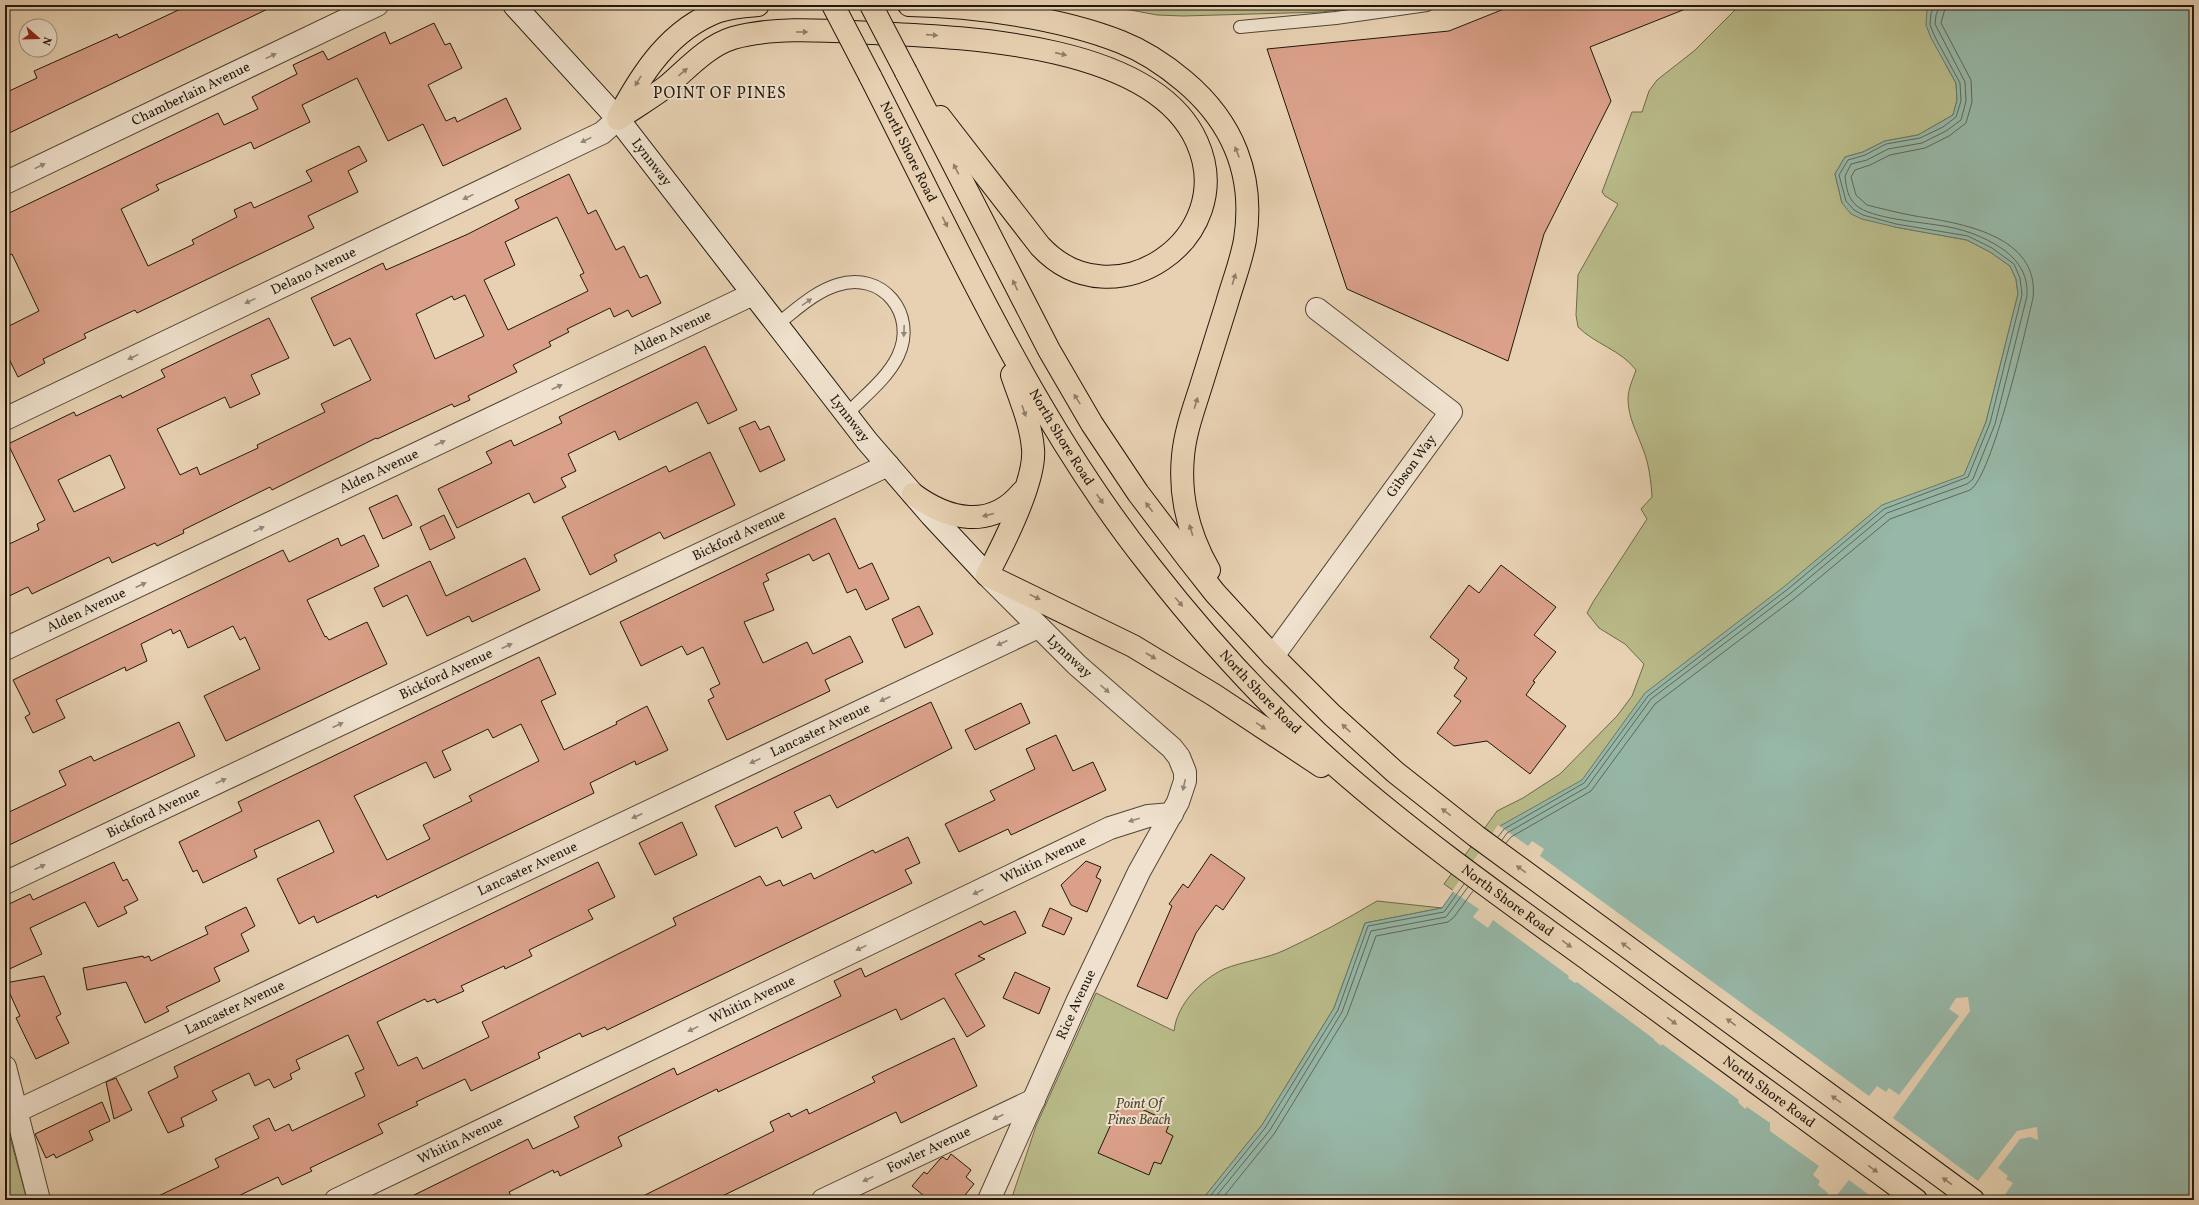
<svg xmlns="http://www.w3.org/2000/svg" width="2199" height="1205" font-family="Vollkorn,serif">
	<style>
		.green { fill: #b9ba89; stroke: #6d694b }
		.water { fill: #97b8a8; stroke: #68786a }
		.pier { fill: #e7d1b2 }
		.lines { fill: none; stroke-linecap: round; stroke-linejoin: round }
		.shore { stroke: #5c685a; stroke-width: 1 }
		.building { fill: #daa089; stroke: #21180d; fill-rule: evenodd }
		.lane-casing { stroke: #524636; stroke-width: 14 }
		.street-casing { stroke: #524636; stroke-width: 24 }
		.secondary-casing { stroke: #21180d; stroke-width: 24 }
		.highway-casing { stroke: #21180d; stroke-width: 24 }
		.lane { stroke: #efe1cd; stroke-width: 12 }
		.street { stroke: #efe1cd; stroke-width: 22 }
		.secondary { stroke: #efe1cd; stroke-width: 22 }
		.highway { stroke: #e7d1b2; stroke-width: 22 }
		.highway-bridge-casing { stroke: #21180d; stroke-width: 24; stroke-linecap: butt }
		.highway-bridge { stroke: #e7d1b2; stroke-width: 22 }
		.oneway { fill: #8e7e68 }
		.oneway2 { fill: #928777 }
		.labels { text-anchor: middle; dominant-baseline: central; stroke-width: 4; stroke-linejoin: round; paint-order: stroke }
		.street-label { font-size: 14px; fill: #21180d; stroke: #efe1cd }
		.park-label { font-size: 14px; font-style: italic; fill: #4f4932; stroke: #efe1cd }
		.quarter-label { font-size: 16px; letter-spacing: 1px; fill: #21180d; stroke: #efe1cd }
	</style>
	<rect width="100%" height="100%" fill="#e7d1b2"/>
	<filter id="stains"><feTurbulence type="fractalNoise" baseFrequency=".005" numOctaves="4"/><feColorMatrix values="0 0 0 0 .2 0 0 0 0 .09 0 0 0 0 .02 0 0 0 .5 -.17"/></filter>
	<radialGradient id="worn" r=".72"><stop offset=".6" stop-color="#630" stop-opacity="0"/><stop offset="1" stop-color="#630" stop-opacity=".3"/></radialGradient>
	<g class="green">
		<path d="M1104,5H1378L1322,12L1183,16L1157,15Z"/>
		<path d="M1740,5H1933L1927,11L1946,65L1956,83L1957,100L1953,115L1918,135L1885,141L1863,152L1845,157L1835,174L1842,203L1895,227L1967,240L1990,252L2010,266L2016,279L2018,294L1986,422L1964,476L1475,906L1444,884L1497,811L1523,798L1560,774L1617,716L1632,696L1644,664L1625,644L1599,628L1587,613L1593,602L1647,519L1641,509L1652,497C1651,481 1649,464 1643,449C1637,433 1628,417 1628,399C1628,389 1633,379 1636,370C1621,350 1595,344 1578,327L1576,315L1578,275L1618,204L1605,196L1602,192L1632,112H1642L1649,91L1657,80L1694,51Z"/>
		<path d="M1377,901L1442,908L1365,923L1334,1008L1262,1125L1202,1200H1011L1036,1126L1096,993L1174,1031C1177,1004 1201,980 1224,969C1244,961 1266,959 1285,950C1317,935 1347,919 1377,901Z"/>
		<path d="M5,1119L27,1200H5Z"/>
	</g>
	<path class="water" d="M1933,5H2194V1200H1202L1262,1125L1334,1008L1365,923L1442,908L1500,826L1582,780L1645,693L1785,586L1882,505L1964,475L1986,422L2018,294L2016,279L2010,266L1990,252L1967,240L1895,227L1862,219L1851,214L1842,203L1835,174L1845,157L1863,152L1885,141L1918,135L1953,115L1957,100L1956,83L1931,38L1926,25L1927,11Z"/>
	<path class="pier" d="M1498,825L1528,846L1532,841L1544,849L1540,856L1869,1096L1877,1086L1886,1092L1889,1088L1899,1095L1959,1016L1949,1009L1956,998L1968,997L1970,1011L1893,1118L1978,1181L2017,1131L2037,1127L2038,1140L2030,1137L2020,1139L1998,1168L2008,1176L2006,1179L2013,1183L2004,1196L2009,1200H1876L1849,1180L1833,1200H1823L1828,1193L1818,1185L1820,1181L1813,1175L1819,1166L1770,1131V1123L1747,1107L1745,1109L1738,1102L1739,1100L1662,1044L1661,1046L1654,1040V1039L1577,982L1575,983L1568,978L1569,976L1493,920L1488,928L1473,917L1479,909L1452,891Z"/>
	<g class="lines">
		<g class="shore">
			<path d="M1498,837L1504,829L1584,783L1648,696L1788,589L1884,509L1968,477L1990,423L2022,295L2020,278L2014,264L1992,248L1968,236L1896,224L1863,215L1854,210L1846,201L1839,175L1848,160L1865,155L1886,144L1920,138L1943,127L1956,117L1961,101L1960,83L1935,37L1930,25L1931,13L1935,5"/>
			<path d="M1502,840L1507,833L1587,787L1651,699L1791,593L1887,513L1967,484L1973,479L1995,424L2027,296C2028,276 2020,262 2004,250C1984,236 1961,228 1937,225C1918,222 1871,218 1857,206C1848,199 1846,187 1845,176L1851,164L1867,160L1888,149L1922,143L1946,131L1961,120L1966,101L1965,82L1935,24L1936,15L1940,5"/>
			<path d="M1506,843L1511,837L1591,791L1655,704L1795,598L1890,519L1970,490C1992,477 2026,329 2033,298C2040,235 1960,223 1915,216C1899,213 1883,209 1867,205L1856,195L1851,177L1855,170L1870,165L1890,155L1925,148L1949,136L1966,123L1972,102L1971,80L1941,23L1946,5"/>
			<path d="M1207,1200L1265,1128L1338,1010L1368,926L1444,912L1464,884"/>
			<path d="M1213,1200L1270,1130L1342,1012L1371,931L1446,917L1468,887"/>
			<path d="M1221,1200L1274,1134L1347,1015L1376,936L1448,922L1454,917L1473,891"/>
		</g>
	</g>
	<g class="building">
		<path d="M189,5H276L5,135V93L37,78L34,71L117,34L119,38Z"/>
		<path d="M1514,5L1693,6L1590,47L1611,101L1544,234L1508,361L1347,289L1267,49L1449,31Z"/>
		<path d="M434,23L445,45L450,43L462,68L428,85L446,121L455,117L457,122L506,98L521,129L443,166L423,124L388,141L357,78L302,105L310,122L254,149L251,142L156,185L159,190L121,209L148,266L194,244L192,240L237,217L234,210L251,202L254,208L312,181L306,171L359,146L367,161L348,171L358,192L308,216L314,228L137,313L135,310L84,334L86,338L43,359L45,363L18,377L5,351V328L39,311L12,254L5,257V215L218,113L224,125L258,109L252,97L297,74L293,65L323,51L328,60L385,32L390,44Z"/>
		<path d="M569,174L588,214L596,210L616,250L624,246L640,278L647,275L661,303L632,317L628,310L614,317L610,308L567,329L569,332L549,342L551,346L513,365L517,372L468,396L470,400L454,407L452,404L377,439L376,438L272,490L270,487L183,530L184,533L157,546L155,543L112,563L109,557L32,594L28,587L5,598V546L39,530L37,524L45,520L8,444L74,412L76,416L121,395L122,398L165,377L161,370L269,318L289,358L251,375L260,394L230,408L225,397L157,429L180,475L197,467L200,475L258,448L257,445L325,412L321,404L371,380L350,338L334,346L311,298L383,263L386,270L468,234L519,208L515,200ZM557,217L584,273L580,275L588,291L508,330L484,280L515,265L505,242ZM465,295L484,336L435,359L416,314L452,296L454,300ZM110,455L125,488L74,512L58,480Z"/>
		<path d="M705,346L737,410L708,424L697,402L619,440L615,431L568,454L576,471L561,478L566,487L534,503L529,493L457,528L438,489L492,463L486,452L511,440L514,446L562,423L559,417Z"/>
		<path d="M755,421L760,430L769,426L785,460L760,472L739,428Z"/>
		<path d="M710,452L735,505L664,539L660,532L614,555L617,561L590,575L562,517L666,466L669,472Z"/>
		<path d="M397,495L412,525L383,539L369,508Z"/>
		<path d="M444,515L455,538L430,550L420,527Z"/>
		<path d="M835,518L859,569L872,563L889,599L866,610L856,589L847,593L829,553L813,561L809,554L766,574L769,580L763,583L774,610L744,622L763,663L807,642L813,654L850,636L863,662L825,680L830,691L727,740L708,700L714,697L710,689L720,684L703,647L687,655L682,646L641,666L620,622Z"/>
		<path d="M364,535L379,566L307,600L325,637L326,636L329,640L367,622L387,664L226,741L204,696L260,669L245,637L240,640L233,626L188,648L180,630L173,634L171,629L141,644L147,661L126,671L125,667L56,700L65,718L33,733L25,717L30,714L13,680L283,550L289,562L338,538L341,546Z"/>
		<path d="M525,558L540,590L472,622L469,616L427,636L407,595L383,607L374,588L430,561L446,596Z"/>
		<path d="M1501,565L1556,607L1534,635L1556,652L1533,681L1535,682L1526,695L1566,726L1530,774L1487,741L1454,746L1437,733L1461,701L1454,696L1467,678L1454,668L1459,660L1430,637L1469,585L1479,593Z"/>
		<path d="M919,606L933,634L905,648L892,619Z"/>
		<path d="M539,657L556,694L541,701L564,750L617,724L616,722L647,706L668,750L636,765L635,761L590,783L594,793L377,898L376,895L317,923L314,916L299,924L277,879L334,852L319,820L254,850L257,857L203,883L197,870L193,872L179,842L242,811L238,802ZM521,724L539,761L469,796L472,801L423,825L430,839L387,860L354,796L426,762L434,778L451,770L442,751L488,729L493,738Z"/>
		<path d="M931,702L952,748L837,808L830,795L794,812L802,828L782,838L777,827L735,847L715,806Z"/>
		<path d="M1021,703L1030,723L975,750L965,730Z"/>
		<path d="M179,722L195,756L5,847V814L66,785L59,771L91,756L94,761Z"/>
		<path d="M1056,735L1073,771L1093,762L1106,790L1011,835L1008,829L959,852L945,824L995,800L990,791L1035,769L1026,749Z"/>
		<path d="M682,822L697,855L655,875L639,843Z"/>
		<path d="M908,837L920,863L905,870L912,883L607,1030L605,1027L582,1037L580,1033L538,1053L540,1058L471,1091L465,1079L416,1102L418,1105L378,1124L383,1133L310,1168L312,1171L282,1185L278,1177L230,1200H150L219,1167L215,1159L259,1138L253,1126L269,1118L275,1131L289,1124L292,1131L365,1096L355,1073L364,1069L348,1035L296,1060L300,1069L290,1074L292,1079L274,1088L269,1079L255,1086L249,1073L212,1091L217,1100L181,1118L184,1126L168,1133L148,1092L178,1077L174,1067L598,862L615,897L588,910L593,919L529,950L532,956L505,969L504,966L461,986L464,991L437,1003L435,999L427,1002L425,999L377,1022L398,1066L417,1057L423,1069L489,1037L482,1022L676,925L673,918L760,876L766,886L780,880L783,886L811,873L814,879L873,850L875,853Z"/>
		<path d="M1211,854L1245,878L1223,910L1216,905L1196,933L1167,999L1137,986L1172,906L1169,904L1183,884L1188,888Z"/>
		<path d="M1086,861L1101,867L1096,877L1101,880L1087,912L1071,905L1061,885Z"/>
		<path d="M114,862L123,881L127,879L138,900L124,907L127,913L98,927L85,902L30,928L42,954L5,971V906L30,894L33,900Z"/>
		<path d="M246,907L255,926L241,934L249,951L214,968L220,981L166,1007L169,1011L145,1023L126,982L87,990L83,968L143,956L144,958L149,956L151,961L208,934L205,927Z"/>
		<path d="M1050,908L1072,918L1064,935L1042,926Z"/>
		<path d="M1015,911L1026,933L978,956L985,959L955,974L985,1026L967,1037L944,998L901,1020L896,1009L718,1092L717,1089L618,1137L622,1146L560,1176L558,1171L554,1173L553,1170L509,1192L513,1200H404L528,1139L533,1149L579,1127L574,1117L674,1068L677,1075L841,996L834,981L861,968L865,977L981,921L984,925Z"/>
		<path d="M1015,972L1050,988L1039,1014L1003,998Z"/>
		<path d="M44,976L61,1014L56,1017L69,1043L36,1059L16,1018L20,1016L5,983Z"/>
		<path d="M954,1038L977,1086L901,1123L896,1112L714,1200H635L774,1131L770,1122L789,1113L791,1117L807,1109L809,1114L875,1082L872,1077Z"/>
		<path d="M116,1078L132,1110L114,1119L106,1082Z"/>
		<path d="M1122,1100L1170,1122L1166,1132L1173,1136L1161,1164L1154,1162L1149,1175L1098,1153Z"/>
		<path d="M102,1102L110,1121L89,1131L93,1140L56,1158L54,1154L46,1158L35,1134Z"/>
		<path d="M951,1154L971,1170L966,1177L974,1184L961,1200H929L912,1186L924,1172L927,1174L940,1159L943,1157L947,1160Z"/>
	</g>
	<g class="lines">
		<g class="lane-casing">
			<g id="lane">
				<path d="M1240,27L1336,18L1427,5"/>
				<path d="M776,325C795,311 814,292 837,285C882,270 918,314 898,356C887,379 863,397 846,415"/>
			</g>
		</g>
		<g class="street-casing">
			<g id="street">
				<path id="s1" d="M5,183L377,5"/>
				<path id="s2" d="M5,419L602,133L618,119"/>
				<path id="s3" d="M5,649L753,294"/>
				<path id="s4" d="M1273,656L1451,412L1317,309"/>
				<path id="s5" d="M5,883L888,465"/>
				<path d="M5,1067L39,1200"/>
				<path id="s6" d="M17,1111L1038,627"/>
				<path id="s7" d="M336,1200L1110,828L1148,816L1172,814"/>
				<path id="s8" d="M823,1200L1034,1100"/>
				<path id="s9" d="M989,1200L1078,1000L1139,872L1178,802L1185,781V772L1179,757L1172,748L1077,665L989,577"/>
			</g>
		</g>
		<g class="secondary-casing">
			<g id="secondary">
				<path id="s10" d="M514,5L618,119L867,441L931,515L987,575"/>
			</g>
		</g>
		<g class="highway-casing">
			<g id="highway">
				<path d="M909,5C974,6 1061,18 1121,42C1144,51 1165,65 1184,81C1233,122 1255,176 1245,240C1241,262 1233,282 1227,303C1218,332 1209,360 1200,389C1193,411 1185,433 1183,456C1179,497 1189,535 1209,570"/>
				<path d="M906,72L1049,350L1092,424L1138,493L1189,560L1215,593L1273,656L1332,715L1395,772L1476,836L1973,1200"/>
				<path id="s11" d="M870,76C955,242 1033,419 1150,566C1206,638 1269,707 1337,767C1418,838 1506,900 1593,963C1701,1042 1808,1121 1916,1200"/>
				<path d="M619,116C642,73 670,29 719,11C731,7 746,6 758,5"/>
				<path d="M618,119C634,108 651,98 667,86C687,69 707,46 733,38C775,26 831,31 874,33C965,37 1154,44 1197,142C1240,238 1113,325 1040,246L940,117"/>
				<path d="M1012,375C1020,399 1031,423 1033,449C1036,480 1002,547 987,575L1133,646L1214,695L1321,766"/>
				<path d="M913,494C948,520 991,530 1022,492"/>
			</g>
		</g>
		<use href="#lane" class="lane"/>
		<use href="#street" class="street"/>
		<use href="#secondary" class="secondary"/>
		<use href="#highway" class="highway"/>
		<g class="highway-bridge-casing">
			<g id="highway-bridge">
				<path d="M833,5L870,76"/>
				<path d="M871,5L906,72"/>
			</g>
		</g>
		<use href="#highway-bridge" class="highway-bridge"/>
	</g>
	<defs><path id="oneway-solid" d="M-6-.8H1V-3.2L6.5 0L1 3.2V.8H-6Z"/></defs>
	<g class="oneway">
		<use href="#oneway-solid" transform="translate(802 32)"/>
		<use href="#oneway-solid" transform="translate(932 35) rotate(4)"/>
		<use href="#oneway-solid" transform="translate(1061 54) rotate(13)"/>
		<use href="#oneway-solid" transform="translate(683 72) rotate(-40)"/>
		<use href="#oneway-solid" transform="translate(638 81) rotate(121)"/>
		<use href="#oneway-solid" transform="translate(1237 152) rotate(-112)"/>
		<use href="#oneway-solid" transform="translate(956 169) rotate(-117)"/>
		<use href="#oneway-solid" transform="translate(945 222) rotate(63)"/>
		<use href="#oneway-solid" transform="translate(1234 279) rotate(-73)"/>
		<use href="#oneway-solid" transform="translate(1015 285) rotate(-116)"/>
		<use href="#oneway-solid" transform="translate(1077 399) rotate(-122)"/>
		<use href="#oneway-solid" transform="translate(1196 403) rotate(-73)"/>
		<use href="#oneway-solid" transform="translate(1024 411) rotate(71)"/>
		<use href="#oneway-solid" transform="translate(1100 499) rotate(55)"/>
		<use href="#oneway-solid" transform="translate(1149 507) rotate(-127)"/>
		<use href="#oneway-solid" transform="translate(988 515) rotate(166)"/>
		<use href="#oneway-solid" transform="translate(1191 530) rotate(-107)"/>
		<use href="#oneway-solid" transform="translate(1035 597) rotate(26)"/>
		<use href="#oneway-solid" transform="translate(1179 602) rotate(50)"/>
		<use href="#oneway-solid" transform="translate(1151 656) rotate(30)"/>
		<use href="#oneway-solid" transform="translate(1261 726) rotate(34)"/>
		<use href="#oneway-solid" transform="translate(1346 728) rotate(-137)"/>
		<use href="#oneway-solid" transform="translate(1446 812) rotate(-142)"/>
		<use href="#oneway-solid" transform="translate(1521 869) rotate(-144)"/>
		<use href="#oneway-solid" transform="translate(1567 944) rotate(36)"/>
		<use href="#oneway-solid" transform="translate(1626 946) rotate(-144)"/>
		<use href="#oneway-solid" transform="translate(1672 1021) rotate(36)"/>
		<use href="#oneway-solid" transform="translate(1731 1022) rotate(-144)"/>
		<use href="#oneway-solid" transform="translate(1836 1099) rotate(-144)"/>
		<use href="#oneway-solid" transform="translate(1873 1169) rotate(36)"/>
		<use href="#oneway-solid" transform="translate(1947 1181) rotate(-144)"/>
	</g>
	<g class="oneway2">
		<use href="#oneway-solid" transform="translate(271 56) rotate(-26)"/>
		<use href="#oneway-solid" transform="translate(586 140) rotate(154)"/>
		<use href="#oneway-solid" transform="translate(40 166) rotate(-26)"/>
		<use href="#oneway-solid" transform="translate(468 197) rotate(154)"/>
		<use href="#oneway-solid" transform="translate(250 301) rotate(154)"/>
		<use href="#oneway-solid" transform="translate(807 302) rotate(-35)"/>
		<use href="#oneway-solid" transform="translate(904 331) rotate(92)"/>
		<use href="#oneway-solid" transform="translate(133 357) rotate(154)"/>
		<use href="#oneway-solid" transform="translate(557 387) rotate(-25)"/>
		<use href="#oneway-solid" transform="translate(440 443) rotate(-25)"/>
		<use href="#oneway-solid" transform="translate(259 529) rotate(-25)"/>
		<use href="#oneway-solid" transform="translate(141 585) rotate(-25)"/>
		<use href="#oneway-solid" transform="translate(1002 643) rotate(155)"/>
		<use href="#oneway-solid" transform="translate(507 646) rotate(-25)"/>
		<use href="#oneway-solid" transform="translate(1105 689) rotate(41)"/>
		<use href="#oneway-solid" transform="translate(885 699) rotate(155)"/>
		<use href="#oneway-solid" transform="translate(338 725) rotate(-25)"/>
		<use href="#oneway-solid" transform="translate(755 761) rotate(155)"/>
		<use href="#oneway-solid" transform="translate(221 781) rotate(-25)"/>
		<use href="#oneway-solid" transform="translate(1184 785) rotate(103)"/>
		<use href="#oneway-solid" transform="translate(637 816) rotate(155)"/>
		<use href="#oneway-solid" transform="translate(1134 820) rotate(164)"/>
		<use href="#oneway-solid" transform="translate(40 867) rotate(-25)"/>
		<use href="#oneway-solid" transform="translate(978 892) rotate(154)"/>
		<use href="#oneway-solid" transform="translate(861 948) rotate(154)"/>
		<use href="#oneway-solid" transform="translate(693 1029) rotate(154)"/>
		<use href="#oneway-solid" transform="translate(998 1117) rotate(155)"/>
		<use href="#oneway-solid" transform="translate(868 1179) rotate(155)"/>
	</g>
	<g class="labels">
		<g class="street-label">
			<text stroke="none"><textPath href="#s1" startOffset="206">Chamberlain Avenue</textPath></text>
			<text stroke="none"><textPath href="#s11" startOffset="85">North Shore Road</textPath></text>
			<text stroke="none"><textPath href="#s10" startOffset="209">Lynnway</textPath></text>
			<text stroke="none"><textPath href="#s2" startOffset="342">Delano Avenue</textPath></text>
			<text stroke="none"><textPath href="#s3" startOffset="738">Alden Avenue</textPath></text>
			<text stroke="none"><textPath href="#s10" startOffset="533">Lynnway</textPath></text>
			<text stroke="none"><textPath href="#s11" startOffset="409">North Shore Road</textPath></text>
			<text stroke="none"><textPath href="#s4" startOffset="235">Gibson Way</textPath></text>
			<text stroke="none"><textPath href="#s3" startOffset="414">Alden Avenue</textPath></text>
			<text stroke="none"><textPath href="#s5" startOffset="812">Bickford Avenue</textPath></text>
			<text stroke="none"><textPath href="#s3" startOffset="90">Alden Avenue</textPath></text>
			<text transform="translate(1069 657) rotate(43)">Lynnway</text>
			<text stroke="none"><textPath href="#s5" startOffset="488">Bickford Avenue</textPath></text>
			<text stroke="none"><textPath href="#s11" startOffset="733">North Shore Road</textPath></text>
			<text stroke="none"><textPath href="#s6" startOffset="889">Lancaster Avenue</textPath></text>
			<text stroke="none"><textPath href="#s5" startOffset="164">Bickford Avenue</textPath></text>
			<text stroke="none"><textPath href="#s7" startOffset="785">Whitin Avenue</textPath></text>
			<text stroke="none"><textPath href="#s6" startOffset="565">Lancaster Avenue</textPath></text>
			<text stroke="none"><textPath href="#s11" startOffset="1057">North Shore Road</textPath></text>
			<text stroke="none"><textPath href="#s7" startOffset="462">Whitin Avenue</textPath></text>
			<text stroke="none"><textPath href="#s9" startOffset="214">Rice Avenue</textPath></text>
			<text stroke="none"><textPath href="#s6" startOffset="241">Lancaster Avenue</textPath></text>
			<text stroke="none"><textPath href="#s11" startOffset="1381">North Shore Road</textPath></text>
			<text stroke="none"><textPath href="#s7" startOffset="138">Whitin Avenue</textPath></text>
			<text stroke="none"><textPath href="#s8" startOffset="117">Fowler Avenue</textPath></text>
		</g>
		<g class="park-label">
			<text x="1139" y="1104">Point Of<tspan x="1139" dy="16">Pines Beach</tspan></text>
		</g>
		<g class="quarter-label">
			<text x="720" y="94">POINT OF PINES</text>
		</g>
	</g>
	<rect width="2199" height="1205" fill="none" stroke="#e7d1b2" stroke-width="20"/>
	<rect x="6" y="6" width="2187" height="1193" fill="none" stroke="#21180d" stroke-width="2"/>
	<rect x="10" y="10" width="2179" height="1185" fill="none" stroke="#21180d"/>
	<g transform="translate(38 38) rotate(110)"><circle r="19" fill="#efe1cd" stroke="#9d9180"/>
	<path d="M0-3L7 15L0 10L-7 15Z" fill="#8f2418"/>
	<text y="-6" font-size="11" font-weight="bold" text-anchor="middle" fill="#21180d">N</text>
	</g>
	<rect width="100%" height="100%" filter="url(#stains)"/>
	<rect width="100%" height="100%" fill="url(#worn)"/>
</svg>
